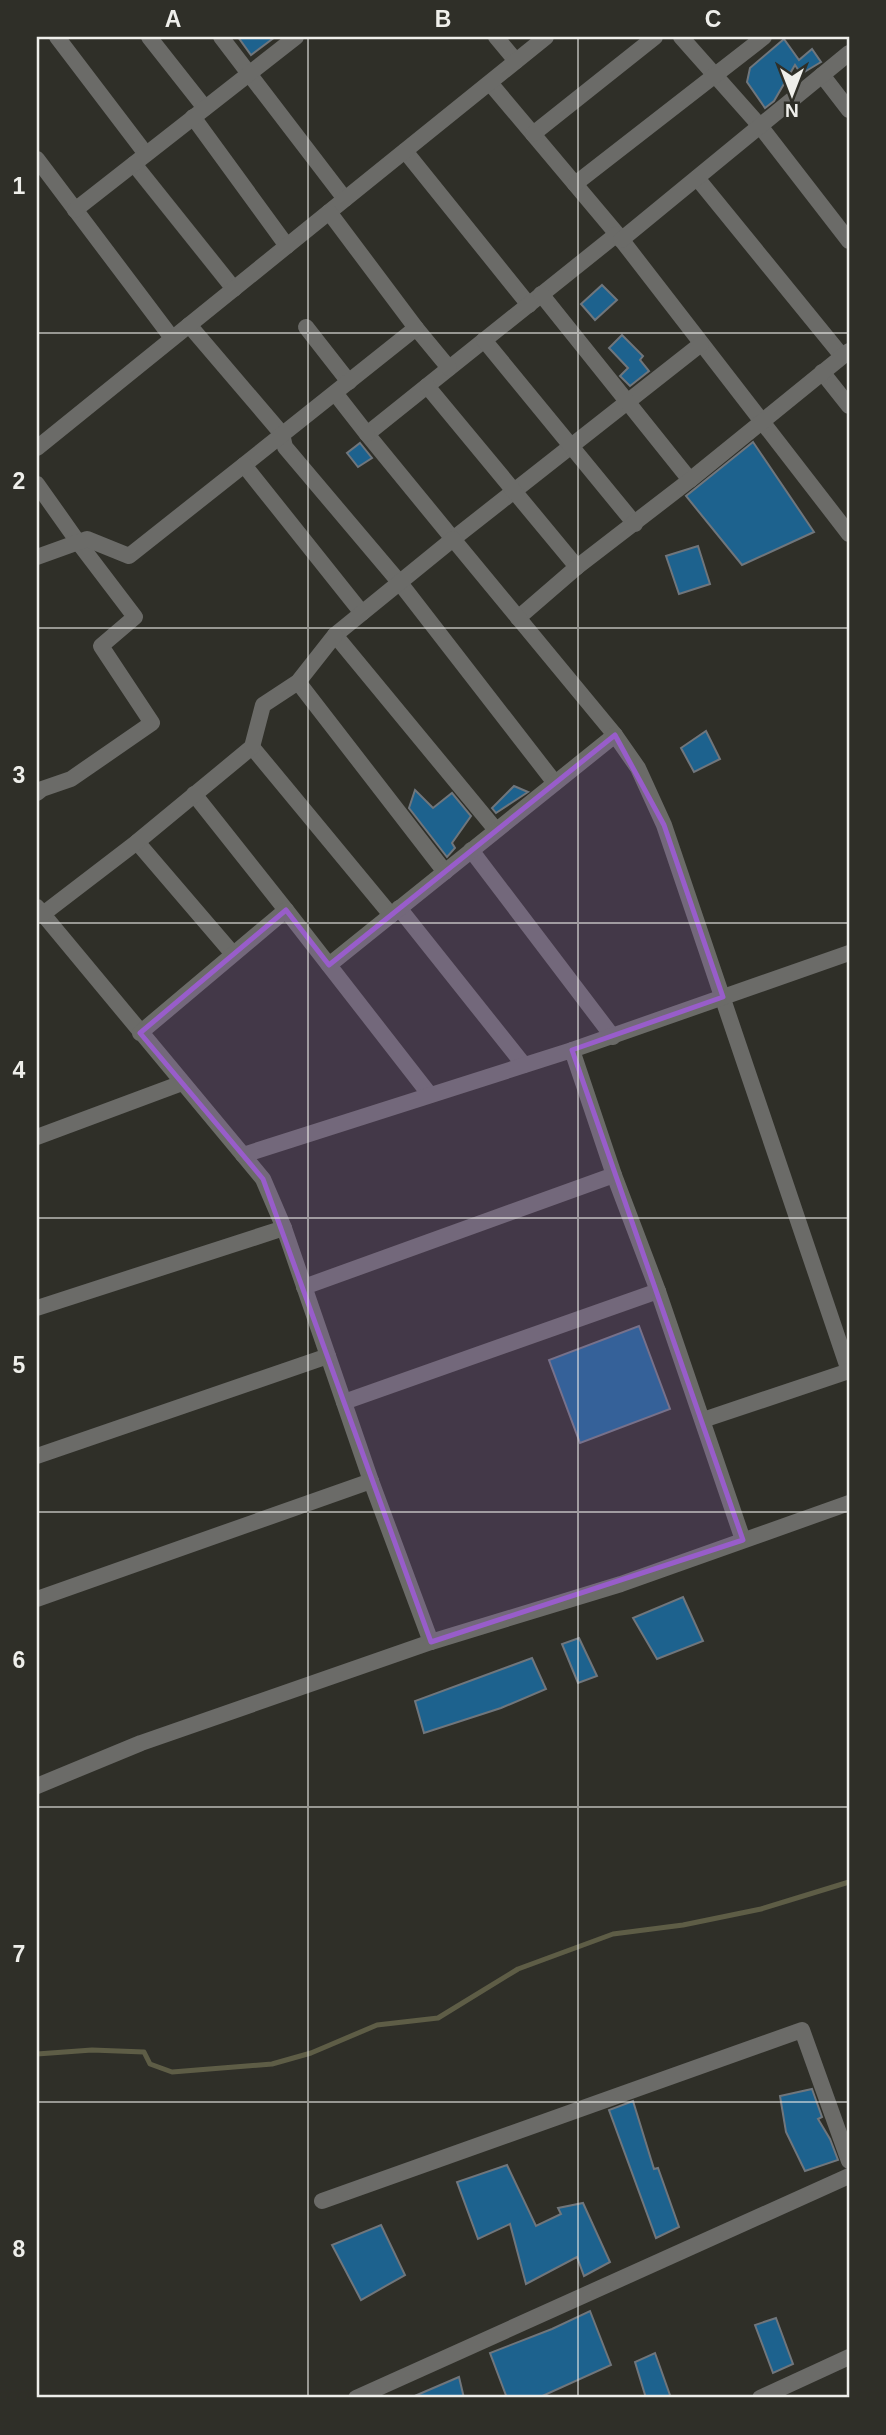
<svg xmlns="http://www.w3.org/2000/svg" width="886" height="2435" font-family="Helvetica,sans-serif">
	<style>
		.lines { fill: none; stroke-linecap: round; stroke-linejoin: round }
		.stream { stroke: #5e5d46; stroke-width: 5 }
		.building { fill: #1d628e; stroke: #70767c; stroke-width: 2 }
		.street { stroke: #6b6b68; stroke-width: 16 }
		.marked { fill: #985dca; fill-opacity: 0.2; stroke: #985dca; stroke-width: 5; stroke-linejoin: round }
		.grid { fill: none; stroke: #efefeb; stroke-width: 2; stroke-opacity: 0.55 }
		.neatline { fill: none; stroke: #efefeb; stroke-width: 2.5 }
		.grid-label { font-size: 23px; text-anchor: middle; font-weight: bold; fill: #efefeb }
	</style>
	<rect width="100%" height="100%" fill="#2f2f28"/>
	<g class="lines">
		<path class="stream" d="M37,2054L92,2050L144,2052L150,2064L172,2072L272,2064L311,2053L377,2025L438,2018L518,1969L613,1934L683,1925L761,1909L849,1882"/>
	</g>
	<g class="building">
		<path d="M238,37H275L251,55Z"/>
		<path d="M784,39L799,60L812,49L821,62L801,74L795,65L774,101L765,108L747,82L750,68Z"/>
		<path d="M602,285L617,300L595,320L581,304Z"/>
		<path d="M622,335L643,356L640,360L649,371L630,386L620,376L628,368L609,348Z"/>
		<path d="M753,442L814,532L742,565L686,496Z"/>
		<path d="M360,443L372,458L358,467L347,453Z"/>
		<path d="M698,546L710,584L679,594L666,556Z"/>
		<path d="M706,731L720,759L694,772L681,748Z"/>
		<path d="M514,786L528,792L496,813L492,808Z"/>
		<path d="M415,790L433,808L452,793L471,816L452,843L455,848L447,857L409,808Z"/>
		<path d="M639,1326L670,1409L580,1443L549,1360Z"/>
		<path d="M683,1597L703,1641L657,1659L633,1618Z"/>
		<path d="M579,1638L597,1676L578,1683L562,1644Z"/>
		<path d="M532,1658L546,1689L501,1708L424,1733L415,1701Z"/>
		<path d="M812,2089L822,2117L818,2119L830,2139L838,2160L805,2171L786,2132L780,2096Z"/>
		<path d="M633,2101L654,2169L658,2168L679,2227L656,2238L609,2110Z"/>
		<path d="M507,2165L536,2226L561,2214L558,2208L583,2203L610,2262L584,2276L577,2257L526,2284L510,2224L478,2239L457,2182Z"/>
		<path d="M381,2225L405,2275L361,2300L332,2245Z"/>
		<path d="M590,2311L611,2365L538,2398H507L490,2353L552,2329Z"/>
		<path d="M776,2318L793,2364L773,2373L755,2325Z"/>
		<path d="M655,2353L671,2398H646L635,2362Z"/>
		<path d="M459,2377L464,2398H410Z"/>
	</g>
	<g class="lines">
		<g class="street">
			<path d="M57,37L146,154"/>
			<path d="M149,37L205,108"/>
			<path d="M221,37L345,199"/>
			<path d="M496,37L516,61"/>
			<path d="M681,37L760,126L849,241"/>
			<path d="M822,75L849,110"/>
			<path d="M490,83L617,234L849,534"/>
			<path d="M193,117L287,246"/>
			<path d="M533,134L655,37"/>
			<path d="M405,151L529,305"/>
			<path d="M37,159L172,338"/>
			<path d="M134,164L234,289"/>
			<path d="M697,178L842,356"/>
			<path d="M575,184L764,37"/>
			<path d="M75,210L296,37"/>
			<path d="M329,212L546,37"/>
			<path d="M617,234L367,434L453,539L701,344"/>
			<path d="M621,240L849,53"/>
			<path d="M541,294L690,480"/>
			<path d="M189,325L282,434L285,447L400,583L555,783"/>
			<path d="M306,327L349,382"/>
			<path d="M416,328L449,368"/>
			<path d="M484,340L635,524"/>
			<path d="M822,372L849,406"/>
			<path d="M427,386L577,567"/>
			<path d="M335,393L367,434"/>
			<path d="M37,448L329,212L416,328L244,465"/>
			<path d="M37,484L78,542L135,617L101,646L152,723L71,779L42,789L37,793"/>
			<path d="M37,557L87,539L129,556L244,465L362,613"/>
			<path d="M518,618L577,567L690,480L849,351"/>
			<path d="M298,682L445,872"/>
			<path d="M252,747L391,915"/>
			<path d="M194,794L286,910"/>
			<path d="M496,830L335,635L453,539L615,735"/>
			<path d="M137,842L233,954"/>
			<path d="M471,850L613,1037"/>
			<path d="M37,907L263,1179L284,1228L371,1481L431,1642"/>
			<path d="M399,908L524,1065"/>
			<path d="M43,914L137,842L252,747L263,705L298,682L335,635"/>
			<path d="M329,965L615,735L638,768L664,825L849,1371"/>
			<path d="M140,1033L286,910L430,1095"/>
			<path d="M572,1050L849,953"/>
			<path d="M37,1137L182,1083"/>
			<path d="M243,1155L572,1050L614,1175L658,1291L344,1402"/>
			<path d="M304,1287L614,1175"/>
			<path d="M658,1291L743,1540"/>
			<path d="M37,1308L284,1228"/>
			<path d="M703,1420L849,1371"/>
			<path d="M37,1456L328,1356"/>
			<path d="M37,1599L371,1481"/>
			<path d="M37,1786L141,1743L431,1642L621,1584L849,1503"/>
			<path d="M322,2201L802,2030L849,2161"/>
			<path d="M356,2398L849,2176"/>
			<path d="M760,2398L849,2357"/>
		</g>
	</g>
	<path class="marked" d="M615,735L664,825L723,997L572,1050L743,1540L431,1642L263,1179L140,1033L286,910L329,965Z"/>
	<path class="grid" d="M308,37V2398M578,37V2398M37,333H849M37,628H849M37,923H849M37,1218H849M37,1512H849M37,1807H849M37,2102H849"/>
	<rect width="886" height="2435" fill="none" stroke="#2f2f28" stroke-width="77"/>
	<g transform="translate(792 94) rotate(180)" stroke="#2f2f28" stroke-width="5" paint-order="stroke">
	<path d="M0-5L12 26L0 18L-12 26Z" fill="#efefeb"/>
	<text y="-10" font-size="19" font-weight="bold" text-anchor="middle" fill="#efefeb">N</text>
	</g>
	<rect x="38" y="38" width="810" height="2358" class="neatline"/>
	<g class="grid-label">
		<text x="173" y="27">A</text>
		<text x="443" y="27">B</text>
		<text x="713" y="27">C</text>
		<text x="19" y="194">1</text>
		<text x="19" y="489">2</text>
		<text x="19" y="783">3</text>
		<text x="19" y="1078">4</text>
		<text x="19" y="1373">5</text>
		<text x="19" y="1668">6</text>
		<text x="19" y="1962">7</text>
		<text x="19" y="2257">8</text>
	</g>
</svg>
